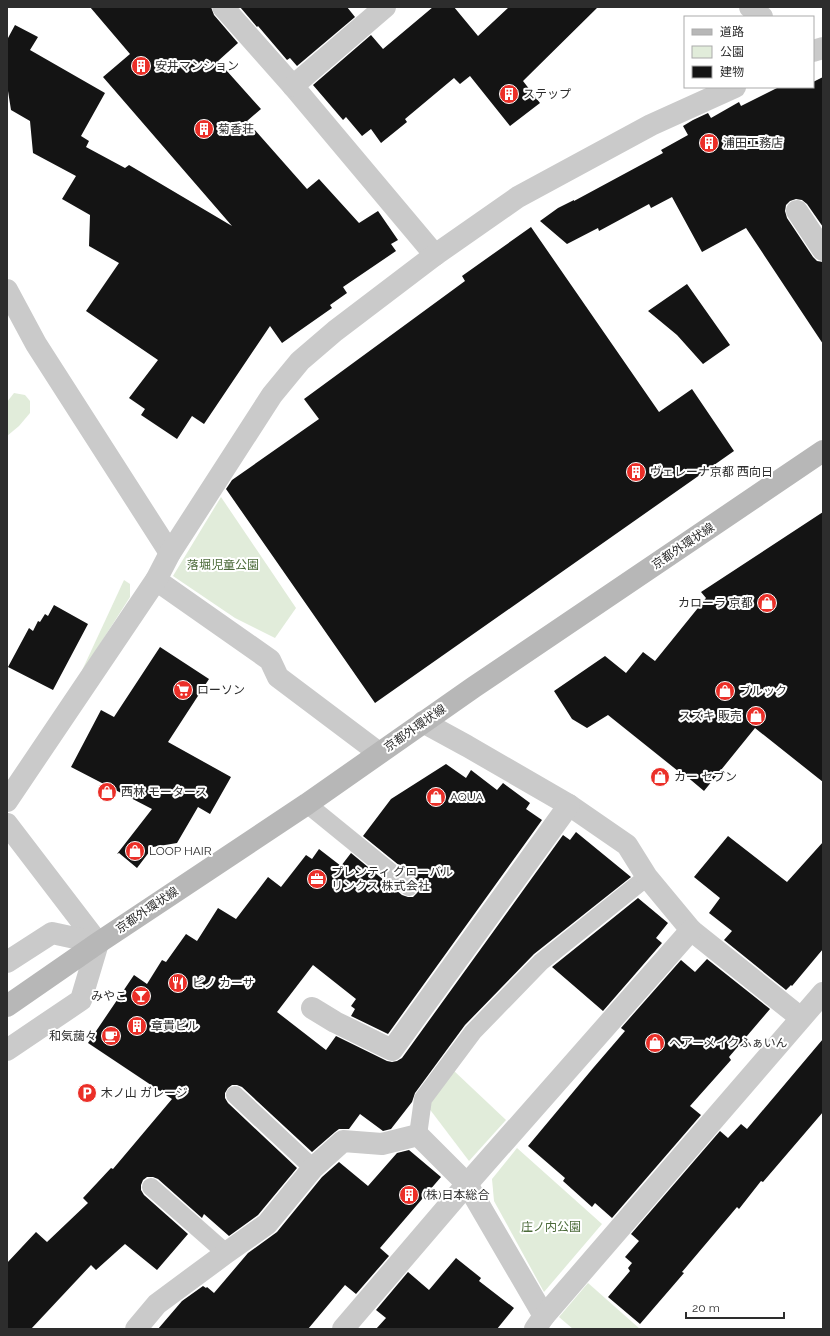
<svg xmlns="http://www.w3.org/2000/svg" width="830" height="1336" font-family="Raleway,'Noto Sans JP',sans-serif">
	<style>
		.green { fill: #e1ecda }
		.building { fill: #141414 }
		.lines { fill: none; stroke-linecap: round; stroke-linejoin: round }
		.lane { stroke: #cacaca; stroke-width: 18 }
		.street { stroke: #cacaca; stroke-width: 22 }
		.secondary { stroke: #b7b7b7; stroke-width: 22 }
		.labels { text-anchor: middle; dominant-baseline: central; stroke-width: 4; stroke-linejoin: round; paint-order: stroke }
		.poi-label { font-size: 12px; fill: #2d2d2d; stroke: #fff; text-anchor: start }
		.street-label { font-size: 12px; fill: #2d2d2d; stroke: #fff }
		.park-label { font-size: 12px; fill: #4b6a39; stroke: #fff }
	</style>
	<rect width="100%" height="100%" fill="#fff"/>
	<g class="green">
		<path d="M14,393L25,395L30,401V413L19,426L7,436V402Z"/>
		<path d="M221,497L296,608L275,638L235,618L173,576Z"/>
		<path d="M124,580L130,584V597L79,677Z"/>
		<path d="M453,1070L506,1120L469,1161L425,1103Z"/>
		<path d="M517,1148L602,1224L544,1292L494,1201L492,1179Z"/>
		<path d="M588,1283L640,1329H573L559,1317Z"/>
	</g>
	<g class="building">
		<path d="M90,7H211L214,15L238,43L218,61L261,109L247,121L307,189L319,179L359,223L378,211L398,240L391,244L396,251L343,287L347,293L330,305L332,308L282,343L270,326L204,424L192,416L177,439L141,415L145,409L129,398L158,360L86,311L119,263L89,246L90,215L62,199L76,176L33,153L30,121L11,110L8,91L7,93V37L8,38L15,25L38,37L30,50L105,93L81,136L89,141L86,147L125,168L129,165L232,226L103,77L130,54Z"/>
		<path d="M240,7H347L355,17L297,66L290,58L287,60L258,26L257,27Z"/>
		<path d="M433,7H454L478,36L509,7H598L523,81L540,103L510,126L470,76L460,84L454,78L405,119L407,122L381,143L371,129L362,136L346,117L343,120L313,85L371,35L383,49Z"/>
		<path d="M823,77V227L807,204L802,200L796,199L790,201L786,205L785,211L787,218L813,257L817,261L823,262V344L746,228L702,252L672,197L651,208L649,204L599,231L598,228L567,244L540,221L558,208L574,200V201L663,153L661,150L688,135L683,126L693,120L708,113L711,118L739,102L741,106L779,87H813V82Z"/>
		<path d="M531,227L659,412L692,389L734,451L375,703L226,489L232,480L319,419L304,399L465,281L462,276Z"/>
		<path d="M687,284L730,345L703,364L677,335L648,311Z"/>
		<path d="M823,512V782L755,728L704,791L679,770L678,771L608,715L587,728L572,719L554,691L605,656L626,673L643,652L655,661L706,598L701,592Z"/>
		<path d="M54,605L88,624L53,690L8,667L29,628L33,631L38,621L40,622L45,614L48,616Z"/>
		<path d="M160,647L209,679L168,742L231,777L210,814L198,807L177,843L153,847L137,868L119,853L117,854L152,809L71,767L101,710L114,717Z"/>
		<path d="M446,764L466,778L471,770L497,790L503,783L530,803L526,809L542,820L388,1034L351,1016L355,1009L351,1006L356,999L313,965L277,1012L326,1050L336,1036L387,1061L392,1062L397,1061L402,1058L563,835L570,840L576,832L631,877L534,954L465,1025L415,1093L412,1102L391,1129L383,1131L360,1114L349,1129H339L335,1132L312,1152L242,1087L237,1085H232L228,1088L225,1093V1098L228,1103L297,1168L258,1215L229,1236L204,1214L202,1218L158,1179L153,1177H147L143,1180L141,1185V1190L144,1195L188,1234L157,1270L125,1244L96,1270L91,1265L31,1329H7V1263L36,1232L47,1242L88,1203L83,1198L111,1168L113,1169L172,1099L88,1043L134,975L147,984L162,960L166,962L186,934L197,941L218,908L236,919L268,877L281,887L306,855L312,859L319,849L341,866L351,853L402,895L408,897H413L417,893L419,888V883L416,879L363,836L391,799Z"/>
		<path d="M728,836L787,882L823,842V949L792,986L791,985L786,990L724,940L732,931L709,913L720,898L694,877Z"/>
		<path d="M638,898L668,923L656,938L662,943L603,1011L552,967Z"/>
		<path d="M707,959L770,1009L729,1057L731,1060L690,1106L701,1115L612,1218L595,1203L592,1207L563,1181L565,1178L528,1146L594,1067L625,1031L621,1028L681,960L695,972Z"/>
		<path d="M823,1039V1112L763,1182L761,1181L739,1209L737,1207L682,1272L684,1273L640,1324L608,1297L630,1271L628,1268L632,1263L625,1257L639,1241L631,1234L720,1131L728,1138L741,1124L747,1129Z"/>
		<path d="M409,1150L441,1177L380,1248L389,1256L356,1294L345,1285L308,1329H158L182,1301L203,1286L206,1288L207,1287L214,1293L248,1253L277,1232L322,1177L339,1162L368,1186L397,1153Z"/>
		<path d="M456,1258L481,1278L479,1281L514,1308L497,1329H376L386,1318L376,1310L408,1272L429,1290Z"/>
	</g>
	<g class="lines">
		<g class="lane">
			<path d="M307,804L409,887"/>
			<path d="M235,1095L313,1168"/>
			<path d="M418,1135L423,1099L473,1032L541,962L647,877"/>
			<path d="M151,1187L226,1253"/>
		</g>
		<g class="street">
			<path d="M223,7L293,86L435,255"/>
			<path d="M750,7L762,17"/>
			<path d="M813,51L823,48"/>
			<path d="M293,86L385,7"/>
			<path d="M797,211L823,250"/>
			<path d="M7,290L36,344L170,553"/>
			<path d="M156,580L270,660L278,677L379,753"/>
			<path d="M423,722L467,746L569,805L627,845L647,877L691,930L801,1018"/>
			<path d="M7,801L156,580L170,553L272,395L300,361L335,331L435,255L518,197L651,125L735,87"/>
			<path d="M7,824L98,943"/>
			<path d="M7,962L52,933L98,943"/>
			<path d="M312,1008L335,1022L392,1050L569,805"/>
			<path d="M7,1050L81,1000L98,943"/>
			<path d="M136,1329L157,1304L226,1253L267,1224L313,1168L343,1141L382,1144L418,1135L467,1184L544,1316"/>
			<path d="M343,1329L467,1184L691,930"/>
			<path d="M535,1329L544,1316L823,993"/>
		</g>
		<path class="secondary" d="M7,1006L98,943L307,804L474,687L823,451"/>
	</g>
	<defs>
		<g id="building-disc" transform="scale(1)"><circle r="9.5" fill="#eb2f28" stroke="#fff"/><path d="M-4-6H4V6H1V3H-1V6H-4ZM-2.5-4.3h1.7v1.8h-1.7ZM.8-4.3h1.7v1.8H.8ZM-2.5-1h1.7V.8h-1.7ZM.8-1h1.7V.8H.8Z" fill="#fff"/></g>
		<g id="shop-disc" transform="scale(1)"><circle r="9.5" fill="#eb2f28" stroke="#fff"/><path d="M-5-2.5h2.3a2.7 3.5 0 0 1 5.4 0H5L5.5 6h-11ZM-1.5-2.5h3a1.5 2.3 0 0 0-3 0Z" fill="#fff"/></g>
		<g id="supermarket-disc" transform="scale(1)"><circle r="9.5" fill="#eb2f28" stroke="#fff"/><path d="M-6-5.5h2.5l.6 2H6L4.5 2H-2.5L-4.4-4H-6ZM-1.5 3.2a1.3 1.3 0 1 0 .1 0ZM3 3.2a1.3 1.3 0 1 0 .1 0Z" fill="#fff"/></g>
		<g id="office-disc" transform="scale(1)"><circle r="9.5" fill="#eb2f28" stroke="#fff"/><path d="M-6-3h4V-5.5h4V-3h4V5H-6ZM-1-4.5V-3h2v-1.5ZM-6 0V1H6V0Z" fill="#fff"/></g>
		<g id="restaurant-disc" transform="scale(1)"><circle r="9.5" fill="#eb2f28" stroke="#fff"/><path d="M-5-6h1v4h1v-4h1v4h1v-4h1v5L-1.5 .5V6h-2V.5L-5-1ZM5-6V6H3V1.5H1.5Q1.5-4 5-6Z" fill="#fff"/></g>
		<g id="bar-disc" transform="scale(1)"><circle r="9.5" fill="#eb2f28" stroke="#fff"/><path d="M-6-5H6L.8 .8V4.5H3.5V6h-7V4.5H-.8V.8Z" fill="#fff"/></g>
		<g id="cafe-disc" transform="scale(1)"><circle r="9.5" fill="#eb2f28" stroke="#fff"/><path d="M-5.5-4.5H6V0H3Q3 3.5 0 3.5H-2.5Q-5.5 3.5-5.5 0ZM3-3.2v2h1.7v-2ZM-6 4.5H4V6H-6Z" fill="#fff"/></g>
		<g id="parking-disc" transform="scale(1)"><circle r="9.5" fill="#eb2f28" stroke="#fff"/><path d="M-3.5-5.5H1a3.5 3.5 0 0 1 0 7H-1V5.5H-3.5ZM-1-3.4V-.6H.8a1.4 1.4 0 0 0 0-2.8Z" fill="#fff"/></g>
	</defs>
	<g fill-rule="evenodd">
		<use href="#building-disc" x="141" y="66"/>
		<use href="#building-disc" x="509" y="94"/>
		<use href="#building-disc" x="204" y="129"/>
		<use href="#building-disc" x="709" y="143"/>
		<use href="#building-disc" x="636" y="472"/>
		<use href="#shop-disc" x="767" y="603"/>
		<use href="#supermarket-disc" x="183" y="690"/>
		<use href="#shop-disc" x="725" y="691"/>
		<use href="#shop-disc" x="756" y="716"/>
		<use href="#shop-disc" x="660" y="777"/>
		<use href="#shop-disc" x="107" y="792"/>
		<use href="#shop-disc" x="436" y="797"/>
		<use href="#shop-disc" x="135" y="851"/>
		<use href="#office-disc" x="317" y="879"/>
		<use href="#restaurant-disc" x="178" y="983"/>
		<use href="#bar-disc" x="141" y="996"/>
		<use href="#building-disc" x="137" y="1026"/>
		<use href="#cafe-disc" x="111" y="1036"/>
		<use href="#shop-disc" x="655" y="1043"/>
		<use href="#parking-disc" x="87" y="1093"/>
		<use href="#building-disc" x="409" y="1195"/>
	</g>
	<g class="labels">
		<g class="poi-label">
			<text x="155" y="66">安井マンション</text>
			<text x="523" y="94">ステップ</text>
			<text x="218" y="129">菊香荘</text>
			<text x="723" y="143">浦田工務店</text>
			<text x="650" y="472">ヴェレーナ京都 西向日</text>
			<text x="753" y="603" text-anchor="end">カローラ 京都</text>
			<text x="197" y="690">ローソン</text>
			<text x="739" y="691">ブルック</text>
			<text x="742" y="716" text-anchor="end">スズキ 販売</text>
			<text x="674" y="777">カー セブン</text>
			<text x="121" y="792">西林 モータース</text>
			<text x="450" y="797">AQUA</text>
			<text x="149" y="851">LOOP HAIR</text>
			<text x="331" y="872">プレンティ グローバル<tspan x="331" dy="14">リンクス 株式会社</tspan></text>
			<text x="192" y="983">ピノ カーサ</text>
			<text x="127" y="996" text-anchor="end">みやこ</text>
			<text x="151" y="1026">章貴ビル</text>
			<text x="97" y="1036" text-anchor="end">和気藹々</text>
			<text x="669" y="1043">ヘアーメイクふぁいん</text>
			<text x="101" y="1093">木ノ山 ガレージ</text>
			<text x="423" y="1195">(株)日本総合</text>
		</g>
		<g class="street-label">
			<text transform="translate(683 546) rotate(-34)">京都外環状線</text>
			<text transform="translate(415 728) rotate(-35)">京都外環状線</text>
			<text transform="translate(147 910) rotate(-34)">京都外環状線</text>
		</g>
		<g class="park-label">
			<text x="223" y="565">落堀児童公園</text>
			<text x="551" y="1227">庄ノ内公園</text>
		</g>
	</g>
	<rect width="830" height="1336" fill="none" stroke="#2d2d2d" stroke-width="16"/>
	<rect x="684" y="16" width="130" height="72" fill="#ffffff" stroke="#ababab"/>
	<rect x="692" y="29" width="20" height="6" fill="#b7b7b7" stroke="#ababab"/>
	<text x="720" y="36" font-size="12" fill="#2d2d2d">道路</text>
	<rect x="692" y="46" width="20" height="12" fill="#e1ecda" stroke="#ababab"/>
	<text x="720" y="56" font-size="12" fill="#2d2d2d">公園</text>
	<rect x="692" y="66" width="20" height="12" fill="#141414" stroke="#ababab"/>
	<text x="720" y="76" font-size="12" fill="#2d2d2d">建物</text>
	<path d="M686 1312v6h98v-6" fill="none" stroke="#2d2d2d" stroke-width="2"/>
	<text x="692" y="1312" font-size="12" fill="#2d2d2d" stroke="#ffffff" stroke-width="3" paint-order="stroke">20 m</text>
</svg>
